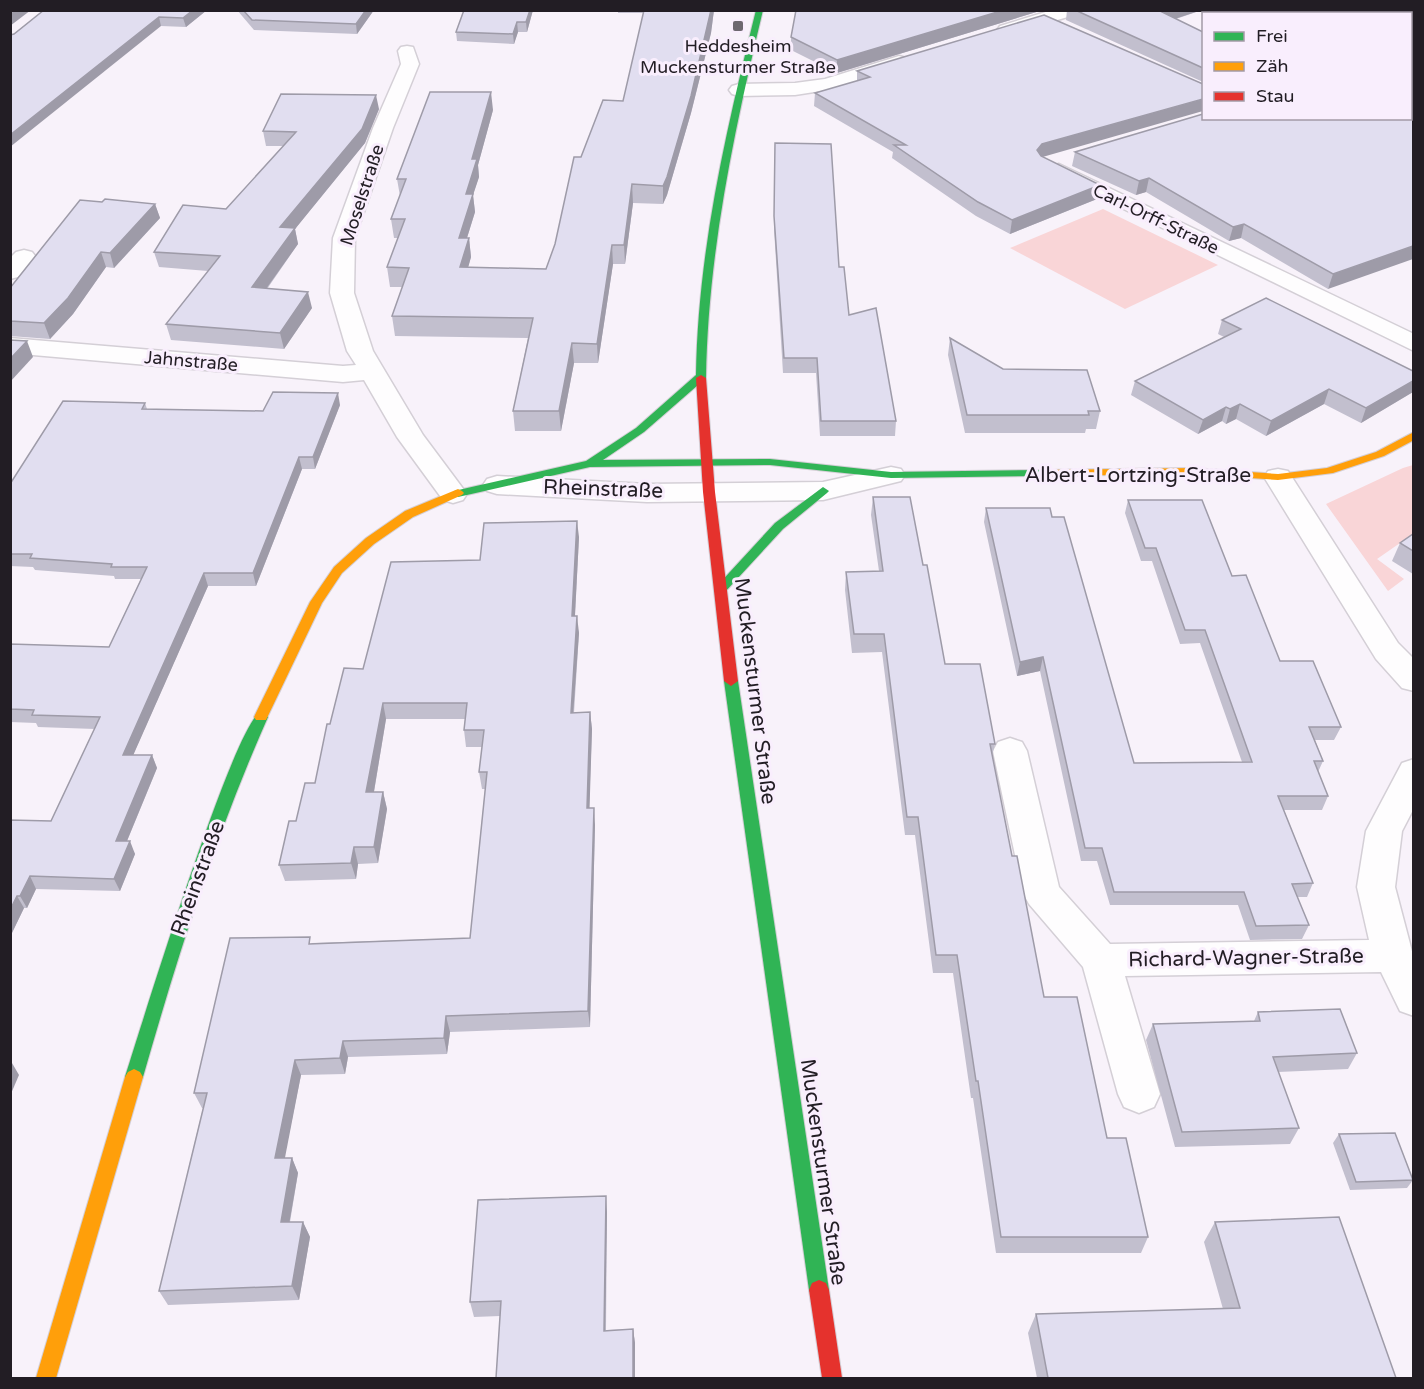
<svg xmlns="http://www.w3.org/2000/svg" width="1424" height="1389" font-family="'Varela Round',sans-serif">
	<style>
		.green { fill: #f9d5d7 }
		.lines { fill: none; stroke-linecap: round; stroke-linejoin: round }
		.street-casing { stroke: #d4cfd6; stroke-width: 3 }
		.fast-casing { stroke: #d4cfd6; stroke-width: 2 }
		.slow-casing { stroke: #d4cfd6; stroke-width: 2 }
		.jam-casing { stroke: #d4cfd6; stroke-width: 2 }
		.street { fill: #fefdfe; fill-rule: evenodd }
		.fast { fill: #30b455; fill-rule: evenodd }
		.slow { fill: #ff9f0a; fill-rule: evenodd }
		.jam { fill: #e5322d; fill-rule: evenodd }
		.wall { fill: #c2bfce }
		.shaded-wall { fill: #9e9ba8 }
		.building { fill: #e1def0; stroke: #9e9ba8; stroke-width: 1.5 }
		.poi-dot { fill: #6d686f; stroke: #f9eefd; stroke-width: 2 }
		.labels { text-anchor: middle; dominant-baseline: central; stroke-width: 6; stroke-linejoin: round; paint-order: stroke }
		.far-poi-label { font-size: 18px; fill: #221d24; stroke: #f9eefd }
		.far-street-label { font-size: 18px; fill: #221d24; stroke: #f9eefd }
		.street-label { font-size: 21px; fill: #221d24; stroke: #f9eefd }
	</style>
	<rect width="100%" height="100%" fill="#f8f2fa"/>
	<g class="green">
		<path d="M1103,209L1218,265L1125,309L1010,248Z"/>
		<path d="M1413,465V534L1377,559L1404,579L1388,591L1326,504L1403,468Z"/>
	</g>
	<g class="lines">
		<g class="street-casing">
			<g id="street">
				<path d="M1052,10H1080L1078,14L1006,35L1000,34L997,30L1000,26Z"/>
				<rect x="1410" y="39" width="4" height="11"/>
				<path d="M407,46L413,47L419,64L393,128L355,238L354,293L373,351L423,435L467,494L463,500L453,503L443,500L397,437L364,380L343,382L10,353V338L343,366L356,365L347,351L330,293L333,238L373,128L401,64L398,51L401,47Z"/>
				<path d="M899,56L906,58L908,62L906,66L827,90L795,95L739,96L732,94L729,90L732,86L739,84L795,83L825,79Z"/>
				<path d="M1059,164L1414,334V351L1052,174L1048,170L1052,166Z"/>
				<path d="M24,250L32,252L36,257L18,277L10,279V258L16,252Z"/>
				<path d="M891,467L901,469L905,475L901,481L823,500L647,502L497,494L487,491L483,485L487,479L497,476L647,484L823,482Z"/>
				<path d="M1278,469L1288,471L1398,643L1414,659V691L1402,688L1376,659L1264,477L1268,471Z"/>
				<path d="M1010,738L1022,742L1027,751L1059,887L1110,944L1369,940L1357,887L1366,831L1402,763L1414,759V808L1402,831L1395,887L1414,959V1016L1400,1011L1381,972L1125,976L1160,1094L1154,1107L1139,1113L1124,1107L1118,1094L1083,967L1029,904L1023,893L993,751L998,742Z"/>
			</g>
		</g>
		<g class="fast-casing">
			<g id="fast">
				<path d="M756,10H763C734,132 708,252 706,378L644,432L603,460L770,459L891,472L1043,470L1049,473L1043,476L891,478L770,465L590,467L458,497L454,495L452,493L454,491L586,461L636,428L696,375C698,250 726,131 756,10Z"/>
				<path d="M823,487L829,491L827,493L783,529L725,592H717L715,589L717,586L775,523Z"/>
				<path d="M731,676L738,681L829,1290L826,1297L819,1300L812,1297L809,1290L724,681Z"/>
				<path d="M261,712L268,717C216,834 178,955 143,1077L140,1082L134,1085L128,1082L125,1077C139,1033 235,720 261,712Z"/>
			</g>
		</g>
		<g class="slow-casing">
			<g id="slow">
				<path d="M1414,432V440L1384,456L1333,473L1278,480L1193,474L1043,476L1037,473L1043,470L1193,468L1278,474L1327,468L1376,452Z"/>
				<path d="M458,489L462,491L464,493L462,495L413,517L374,544L342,573L322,603L266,720H256L254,717L310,602L334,567L366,538L405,511Z"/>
				<path d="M134,1069L140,1072L143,1077L56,1378H36L125,1077L128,1072Z"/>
			</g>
		</g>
		<g class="jam-casing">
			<g id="jam">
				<path d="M701,375L706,378L715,492L738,681L731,686L724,681L703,492L696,378Z"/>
				<path d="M819,1280L826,1283L829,1290L842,1378H822L809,1290L812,1283Z"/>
			</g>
		</g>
		<use href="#street" class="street"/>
		<use href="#fast" class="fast"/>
		<use href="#slow" class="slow"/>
		<use href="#jam" class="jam"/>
	</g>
	<g class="wall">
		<path d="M207,10L186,27L161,26L10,35Z"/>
		<path d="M237,10H374L357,34L254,30Z"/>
		<path d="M464,10H533L527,32H518L514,44L457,41L456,32Z"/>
		<path d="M618,10H714L711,33L691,113L667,195L663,204L633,203L625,264H613L598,363H574L561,431H515L513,411L528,338L395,336L392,316L402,287H390L387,267L398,238H394L391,219L400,196L397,179L493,110L478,165L479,177L473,195L475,212L467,238H469L471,257L468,267L546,269L555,244L581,157L623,101L644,13H618Z"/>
		<path d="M796,10H1043L837,73L791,50V37Z"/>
		<path d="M1067,10H1202L1176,19L1203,32V82L1066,20Z"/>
		<path d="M857,71L1042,157L1100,185L1097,199L1010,234L976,216L892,158L893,152L814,106L815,93L857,81Z"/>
		<path d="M379,109L365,143L295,229L298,244L267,289L312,308L284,349L171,340L166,324L208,271L159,267L154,252L226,209L283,146H266L263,131Z"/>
		<path d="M1410,118L1328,289L1241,238L1229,241L1146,192L1136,195L1072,166L1075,152Z"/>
		<path d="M775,143L839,267L849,315L896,421L895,436H820L816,373H783L774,229Z"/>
		<path d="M102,202L155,204L160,218L114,268L106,267L73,314L50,339L10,336V288Z"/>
		<path d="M1222,320L1413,371V392L1361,423L1324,404L1266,436L1236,419L1226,424L1222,421L1198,434L1131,395L1135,381L1224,337L1218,334Z"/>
		<path d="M950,338L1003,369L1100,411L1096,429H1086L1085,433H965L948,355Z"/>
		<path d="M145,403L147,409L263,411L340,405L315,469H302L256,586H208L133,755H152L157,768L127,841L135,854L120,891L36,889L27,908H24L10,937V820L51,821L95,729L38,727L36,723L10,722V644L109,647L141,579H115L114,576L35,570L33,567L10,566V484Z"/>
		<path d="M873,497L923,565L945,664L995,744L992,756L1012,856L1044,997L1107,1138L1148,1237L1141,1253H996L973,1098H971L953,973H933L915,835H905L882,652L852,653L845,590L846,572L879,571L871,515Z"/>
		<path d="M1128,500L1232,576L1280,661L1341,727L1334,740H1315L1323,761L1318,772L1328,796L1322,810H1284L1313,883L1307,897H1297L1309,925L1302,939L1250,940L1238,905H1110L1097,861H1081L1040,671L1017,676L984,522L986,508L1052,517L1134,763L1242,762L1200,643L1180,644L1152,561H1141L1125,513Z"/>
		<path d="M1413,534V574L1392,561L1400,543Z"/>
		<path d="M579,537L575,616L579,633L574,713L590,712L592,729L589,808L595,825L590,1027L450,1032L447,1054L348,1057L345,1074L301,1075L284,1158H292L298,1173L290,1222H303L310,1237L299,1300L168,1305L159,1291L203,1108H202L194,1093L312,943L470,938L485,789H482L479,772L482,747H466L464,730L465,719H386L374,792H383L387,809L378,863L358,864L356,879L285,881L279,865L296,821L315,783L330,724L363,669L480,560Z"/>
		<path d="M1258,1012L1357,1053L1348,1069L1278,1072L1299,1128L1290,1144L1175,1147L1146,1040L1153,1024L1254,1021Z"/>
		<path d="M1339,1134L1413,1180L1407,1188L1350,1190L1333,1143Z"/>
		<path d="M607,1212L606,1330L633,1329L635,1343V1378H496L500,1316L474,1317L470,1302Z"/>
		<path d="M1215,1222L1396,1378H1037L1028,1333L1036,1314L1223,1309L1204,1242Z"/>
	</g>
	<g class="shaded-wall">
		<path d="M15,10H31L10,26V14Z"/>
		<path d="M193,10H207L186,27L183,18Z"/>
		<path d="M366,10H374L357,34L356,24Z"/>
		<path d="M530,10H533L527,32L526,22Z"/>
		<path d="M711,10H714L711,33L691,113L667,195L663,204V186Z"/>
		<path d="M1004,10H1043L837,73V60Z"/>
		<path d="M1166,10H1202L1159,24L1162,12Z"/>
		<path d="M159,17L161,26L10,147V135Z"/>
		<path d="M517,22L518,32L514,44L513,34Z"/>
		<path d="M491,92L493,110L478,165L479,177L473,195L475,212L461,257L459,238L472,159Z"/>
		<path d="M376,95L379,109L365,143L295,229L298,244L256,303L252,287L280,227Z"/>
		<path d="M1203,99V111L1039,158L1037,150L1042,144Z"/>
		<path d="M1149,178L1146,192L1136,195L1139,181Z"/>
		<path d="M632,184L633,203L625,264L624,245Z"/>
		<path d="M1100,185L1097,199L1010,234L1012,220Z"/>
		<path d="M155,204L160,218L114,268L110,253Z"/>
		<path d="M1244,224L1241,238L1229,241L1233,227Z"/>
		<path d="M469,238L471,257L463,286L460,267Z"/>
		<path d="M612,245L613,264L598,363L597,344Z"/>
		<path d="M1413,246V259L1328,289L1333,274Z"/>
		<path d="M101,252L106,267L73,314L50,339L44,323Z"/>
		<path d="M308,292L312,308L284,349L280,333Z"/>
		<path d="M27,341L33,357L10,382V359Z"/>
		<path d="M572,343L574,363L561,431L559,411Z"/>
		<path d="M1413,381V392L1361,423L1366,408Z"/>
		<path d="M1329,389L1324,404L1266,436L1271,421Z"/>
		<path d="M338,393L340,405L315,469L313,457Z"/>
		<path d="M1240,404L1236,419L1226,424L1230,409Z"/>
		<path d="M1226,407L1222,421L1198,434L1203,420Z"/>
		<path d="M299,457L302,469L256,586L253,573Z"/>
		<path d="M577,521L579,537L574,633L572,616Z"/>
		<path d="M204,573L208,586L128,767L123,755Z"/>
		<path d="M577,616L579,633L572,729L571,713Z"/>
		<path d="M1043,657L1040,671L1017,676L1020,662Z"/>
		<path d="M383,703L386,719L371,809L366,792Z"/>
		<path d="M590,712L592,729L589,825L587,808Z"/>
		<path d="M152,755L157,768L122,853L116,841Z"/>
		<path d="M383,792L387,809L378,863L374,847Z"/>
		<path d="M594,808L595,825L590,1027L588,1011Z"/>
		<path d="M130,841L135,854L120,891L114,879Z"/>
		<path d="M354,847L358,864L356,879L351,863Z"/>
		<path d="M30,876L36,889L27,908L20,896Z"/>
		<path d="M17,896L24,908L10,937V910Z"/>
		<path d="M446,1016L450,1032L447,1054L444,1038Z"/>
		<path d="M343,1041L348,1057L345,1074L340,1058Z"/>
		<path d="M295,1060L301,1075L282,1173L275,1158Z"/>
		<path d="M12,1063L19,1075L10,1096V1066Z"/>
		<path d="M292,1158L298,1173L287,1236L281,1222Z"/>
		<path d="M606,1196L607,1212L605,1345L604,1331Z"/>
		<path d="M303,1222L310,1237L299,1300L292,1286Z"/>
		<path d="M633,1329L635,1343V1378H633Z"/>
	</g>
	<g class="building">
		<path d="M44,10H193L183,18L159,17L10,135V35L14,34Z"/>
		<path d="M243,10H366L356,24L252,20Z"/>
		<path d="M464,10H530L526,22H517L513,34L456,32Z"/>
		<path d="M644,10H711L691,96L667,177L663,186L632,184L624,245H612L597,344L572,343L559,411H513L533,318L392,316L409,268L387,267L405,219H391L406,179H397L430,92H491L472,159H477L466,194H473L459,238H469L460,267L546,269L555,244L574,157H581L603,100L623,101Z"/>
		<path d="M796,10H1004L837,60L791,37Z"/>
		<path d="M1075,10H1166L1162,12L1203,32V68Z"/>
		<path d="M1044,15L1203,84V99L1042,144L1037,150L1041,156L1100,185L1012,220L978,202L894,145H906L815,93L870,77L857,71Z"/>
		<path d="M1410,45L1413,47V246L1333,274L1244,224L1233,227L1149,178L1139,181L1075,152L1203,114V118H1410Z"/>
		<path d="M281,94L376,95L362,129L280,227L295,228L252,287L308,292L280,333L166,324L220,256L154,252L183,205L226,209L296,132L263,131Z"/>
		<path d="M775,143L831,144L839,267H844L849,315L876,308L896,421H821L817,358H784L774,216Z"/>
		<path d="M105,199L155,204L110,253L101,252L68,298L44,323L10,321V288L80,200L102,202Z"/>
		<path d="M1266,298L1413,371V381L1366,408L1329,389L1271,421L1240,404L1230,409L1226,407L1203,420L1135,381L1241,329L1222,320Z"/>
		<path d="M950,338L1003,369L1087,370L1100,411H1088L1089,415H967Z"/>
		<path d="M10,340L27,341L10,359Z"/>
		<path d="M273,392L338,393L313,457H299L253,573H204L123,755H152L116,841H130L114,879L30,876L20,896H17L10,910V820L51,821L100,717L32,715L34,710L10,709V644L109,647L147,567H111L112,564L30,558L32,554H10V484L63,401L145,403L142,409L263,411Z"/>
		<path d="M873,497H910L923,565H927L945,664H980L995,744H990L1012,856H1017L1044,997H1077L1107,1138H1126L1148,1237H1001L978,1081H976L957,955H936L918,817H907L884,634H854L846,572L883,571Z"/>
		<path d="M1128,500H1202L1232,576L1246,575L1280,661H1313L1341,727H1309L1323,761H1314L1328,796H1278L1313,883L1292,884L1309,925L1256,926L1244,892H1114L1102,848H1085L1043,657L1020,662L986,508H1050L1052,517H1064L1134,763L1252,762L1205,630H1185L1156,548H1145Z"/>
		<path d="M577,521L572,616H577L571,713L590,712L587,808H594L588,1011L446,1016L444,1038L343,1041L340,1058L295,1060L275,1158H292L281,1222H303L292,1286L159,1291L207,1093H194L230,938L310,937L309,944L470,938L487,772H479L484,730H464L467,703H383L366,792H383L374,847H354L351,863L279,865L289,821H296L305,783H315L327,724H330L344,668L363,669L391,562L480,560L484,523Z"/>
		<path d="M1413,534V551L1400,543Z"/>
		<path d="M1340,1009L1357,1053L1273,1057L1299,1128L1182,1132L1153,1024L1260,1021L1258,1012Z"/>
		<path d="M1395,1133L1413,1180L1356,1182L1339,1134Z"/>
		<path d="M606,1196L604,1331L633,1329V1378H496L501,1301L470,1302L478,1200Z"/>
		<path d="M1339,1217L1396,1378H1048L1036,1314L1240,1308L1215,1222Z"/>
	</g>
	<rect class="poi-dot" x="732" y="20" width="12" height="12" rx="3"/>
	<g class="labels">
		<g class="far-poi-label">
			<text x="738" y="46">Heddesheim<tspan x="738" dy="21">Muckensturmer Straße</tspan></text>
		</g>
		<g class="far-street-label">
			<text transform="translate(362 195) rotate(-72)">Moselstraße</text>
			<text transform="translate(1156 219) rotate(26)">Carl-Orff-Straße</text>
			<text transform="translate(191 361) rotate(5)">Jahnstraße</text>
		</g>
		<g class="street-label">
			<text x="1138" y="475">Albert-Lortzing-Straße</text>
			<text transform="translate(603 489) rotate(2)">Rheinstraße</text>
			<text transform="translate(755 691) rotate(83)">Muckensturmer Straße</text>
			<text transform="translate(198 878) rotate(-70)">Rheinstraße</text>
			<text transform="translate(1246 958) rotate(-1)">Richard-Wagner-Straße</text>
			<text transform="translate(823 1172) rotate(82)">Muckensturmer Straße</text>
		</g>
	</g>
	<rect width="1424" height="1389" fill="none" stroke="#221d24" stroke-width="24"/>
	<rect x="1202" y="12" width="210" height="108" fill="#f9eefd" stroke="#a39aa6" stroke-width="1.5"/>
	<rect x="1214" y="32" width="30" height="9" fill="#30b455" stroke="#a39aa6" stroke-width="1.5"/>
	<text x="1256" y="42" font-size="18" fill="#221d24">Frei</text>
	<rect x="1214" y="62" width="30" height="9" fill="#ff9f0a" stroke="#a39aa6" stroke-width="1.5"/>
	<text x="1256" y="72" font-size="18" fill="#221d24">Zäh</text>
	<rect x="1214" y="92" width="30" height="9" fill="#e5322d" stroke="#a39aa6" stroke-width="1.5"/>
	<text x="1256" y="102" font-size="18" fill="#221d24">Stau</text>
</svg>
